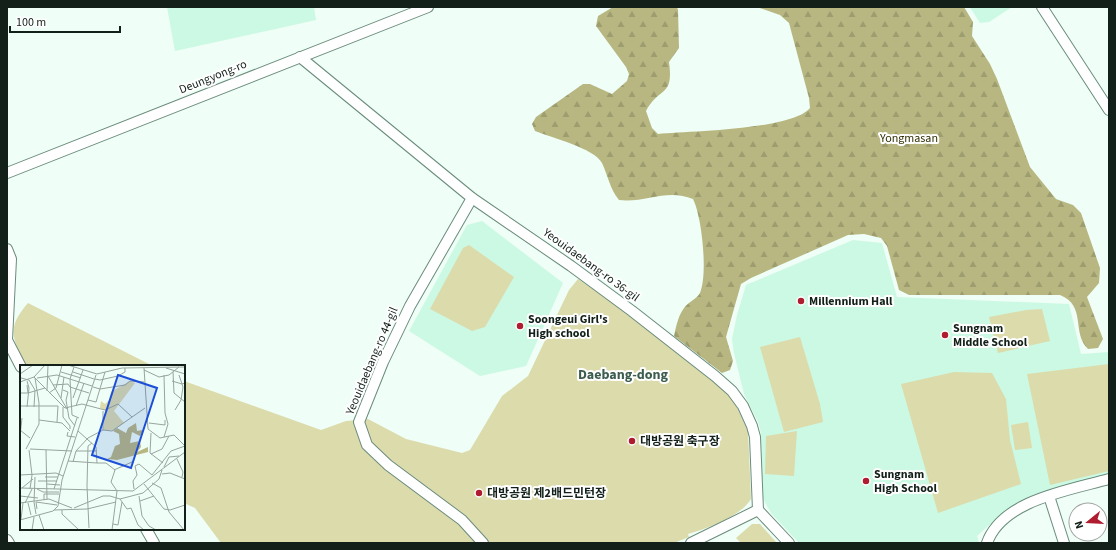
<svg xmlns="http://www.w3.org/2000/svg" width="1116" height="550" font-family="'Source Sans 3','Noto Sans KR',sans-serif">
	<style>
		.built { fill: #ccf9e3 }
		.green { fill: #dcdbac }
		.forest { fill: url(#forest-firs) }
		.lines { fill: none; stroke-linecap: round; stroke-linejoin: round }
		.minor-casing { stroke: #6a8c7c; stroke-width: 12 }
		.minor { stroke: #fff; stroke-width: 10 }
		.poi-dot { fill: #b01c2f; stroke: #fff; stroke-width: 1.5 }
		.labels { text-anchor: middle; dominant-baseline: central; stroke-width: 4; stroke-linejoin: round; paint-order: stroke }
		.street-label { font-size: 12px; fill: #122019; stroke: #fff }
		.park-label { font-size: 12px; fill: #302e02; stroke: #fff }
		.poi-label { font-size: 12px; font-weight: bold; fill: #122019; stroke: #fff; text-anchor: start }
		.quarter-label { font-size: 14px; font-weight: bold; fill: #3c5d4e; stroke: #fff }
		.inset-road { fill: none; stroke: #97a59e; stroke-width: 1 }
		.view { fill: #1d4ed8; fill-opacity: 0.15; stroke: #1d4ed8; stroke-width: 2 }
		.inset-edge { fill: none; stroke: #122019; stroke-width: 2 }
	</style>
	<defs>
		<pattern id="forest-firs" width="22" height="20" patternUnits="userSpaceOnUse"><rect width="22" height="20" fill="#b8b781"/><path d="M5 1l3.5 6h-7zM16 11l3.5 6h-7z" fill="#9d9d6f"/></pattern>
	</defs>
	<rect width="100%" height="100%" fill="#effef6"/>
	<g class="built">
		<path d="M167,7H314L316,20L175,51Z"/>
		<path d="M970,7H1012L989,22L980,23Z"/>
		<path d="M482,221L563,283L526,366L480,376L409,331L467,225Z"/>
		<path d="M853,240L882,243L897,297L1069,304L1081,354L1109,352V474L1030,498L1006,510L977,536L979,543H799L771,513L763,499L762,489L761,433L758,422L744,394L734,353L732,339L737,315L746,285Z"/>
	</g>
	<g class="green">
		<path d="M469,245L514,277L485,327L472,331L430,309L463,248Z"/>
		<path d="M578,279L630,314L712,376L735,403L748,431L751,499C740,517 708,528 688,534L689,537L674,543H221L195,508L184,503V381L321,430L346,421L368,419L406,439L462,453L470,450L502,396L528,376L569,290Z"/>
		<path d="M28,303L153,366H28L24,363C12,337 7,327 28,303Z"/>
		<path d="M1042,309L1050,341L998,353L989,317L1026,310Z"/>
		<path d="M800,337L820,404L823,422L784,432L760,347Z"/>
		<path d="M1109,364V471L1050,485L1027,374Z"/>
		<path d="M954,372L992,373L1006,399L1010,440L1021,484L938,513L901,384Z"/>
		<path d="M1028,422L1032,448L1015,450L1011,425Z"/>
		<path d="M797,431L794,476L765,474L766,436Z"/>
		<path d="M752,524H760L777,543H741L736,538Z"/>
	</g>
	<path class="forest" d="M613,7H677L678,10L679,48L669,62C674,98 659,86 646,111L652,128L658,134C689,131 792,130 810,108L809,98L789,23L780,15L757,7H964L973,22L972,36L990,64L997,79L1030,167L1056,199L1073,205L1081,213L1100,268L1099,283L1087,297L1103,339L1098,348L1088,349C1071,332 1087,306 1060,295H909L899,290L887,246L881,238L864,234L848,235L751,278L741,284L726,337L733,361L730,370L722,373L674,336C676,327 678,316 684,308C688,302 697,299 700,293C708,274 702,217 693,199C667,188 646,203 619,200C610,189 608,176 602,163C594,148 552,138 535,131L532,124L536,117L583,84H590L612,94L627,81L629,74L626,67L596,26L598,16Z"/>
	<g class="lines">
		<g class="minor-casing">
			<g id="minor">
				<path d="M1042,7L1109,110"/>
				<path d="M300,57L472,198L571,266L632,311L715,376L732,391L743,406L752,426L755,437L758,510L789,543"/>
				<path d="M7,173L428,7"/>
				<path d="M472,198L410,306L383,362L359,422L367,445L388,465L462,520L483,543"/>
				<path d="M7,249L11,259L7,340L21,367"/>
				<path d="M1049,496L1064,543"/>
				<path d="M146,529L154,543"/>
				<path d="M7,540L9,543"/>
				<path d="M691,543L758,510"/>
				<path d="M987,543C1002,500 1070,490 1109,479"/>
			</g>
		</g>
		<use href="#minor" class="minor"/>
	</g>
	<g class="poi-dot">
		<circle cx="801" cy="301" r="4"/>
		<circle cx="520" cy="326" r="4"/>
		<circle cx="945" cy="335" r="4"/>
		<circle cx="632" cy="441" r="4"/>
		<circle cx="866" cy="481" r="4"/>
		<circle cx="479" cy="493" r="4"/>
	</g>
	<g class="labels">
		<g class="street-label">
			<text transform="translate(213 77) rotate(-22)">Deungyong-ro</text>
			<text transform="translate(591 265) rotate(36)">Yeouidaebang-ro 36-gil</text>
			<text transform="translate(372 361) rotate(-67)">Yeouidaebang-ro 44-gil</text>
		</g>
		<g class="park-label">
			<text x="909" y="138">Yongmasan</text>
		</g>
		<g class="poi-label">
			<text x="809" y="301">Millennium Hall</text>
			<text x="528" y="319">Soongeui Girl's<tspan x="528" dy="14">High school</tspan></text>
			<text x="953" y="328">Sungnam<tspan x="953" dy="14">Middle School</tspan></text>
			<text x="640" y="441">대방공원 축구장</text>
			<text x="874" y="474">Sungnam<tspan x="874" dy="14">High School</tspan></text>
			<text x="487" y="493">대방공원 제2배드민턴장</text>
		</g>
		<g class="quarter-label">
			<text x="623" y="375">Daebang-dong</text>
		</g>
	</g>
	<g transform="translate(20 365)">
		<rect width="165" height="165" fill="#effef6"/>
		<path d="M110,16L115,18L94,46L104,58L93,65H84L83,53L86,48L85,45L80,43L81,36L85,39L89,35L91,27Z" fill="#dcdbac"/>
		<path d="M116,58L117,66L122,65V68L120,71L112,67L110,78L120,76L121,82L117,87L128,82V87L97,95L87,94L91,92L95,81L100,79L99,69L93,66L97,63L106,68L108,63Z" fill="#b8b781"/>
		<path class="inset-road" d="M48,0L77,9L102,3L165,2M68,0H112M54,2L50,14L52,50L59,53M124,3L128,64L140,73L154,70L165,81M146,3L165,9M124,5L139,12L149,10L159,2M41,7L61,13M53,7L74,14M153,7L154,28L165,37M0,9L13,0M28,11L47,44M14,12L45,43L62,39L85,45L98,39L112,52M1,13L9,15L15,25L14,42M17,13L37,10L72,21M75,14L80,15L98,11L105,7V3M7,16L9,23L7,42M152,16L162,19L165,18V12M0,17L14,12L25,0M33,20L48,19L50,22L69,28M73,22L80,24L105,20L110,16L124,17M43,25L48,27L46,35M27,26L28,0M1,28H8L7,20M8,28L25,23M29,28L36,23L42,0M41,33L44,12M53,33L63,5M46,35L49,53L55,61M68,35L76,37L85,7M0,41H38M56,41L64,18M43,42V52L50,61V64M155,45L161,35L163,22L159,10M83,46V65M19,55L42,58L50,66M37,57L38,41M129,58L145,60V55M0,65L10,73M58,66L76,82L77,98H86L95,105L91,117L97,126M48,67L47,71L55,72M131,68L130,88L143,98M0,71L2,53M144,72L148,59L145,48L144,10M6,84L19,59V38L15,13M10,84L52,86M9,85L12,110L10,124M26,85L27,134M56,86H77M131,89L142,84L149,71M157,94L163,107L162,112M48,96L77,98M53,97L56,86L68,73L83,65L92,66L125,43M144,102L149,92L159,91M94,105L112,97M142,109L150,108L165,114M0,110L36,108L43,111M132,110L151,86L165,81M15,112L14,137L16,149M25,112H38M18,116H37M132,118L141,123L149,147L164,165M27,119L40,120M124,119L144,144L150,145L165,140M0,123L113,126L165,87M2,123L13,114M17,124L23,127H39M34,124L57,53M114,124L113,116L117,110L115,101L119,99L132,110M0,131L18,133M119,131L122,151L129,161L136,165M100,134L123,128L139,114L142,105M24,135V129H39M120,136L134,131M0,137V123M0,138L29,134L39,138M5,138L12,124M8,138L11,150M39,138L52,143M54,143L83,131H90L100,134L107,144L111,143L118,160L124,165M17,144L16,137L37,140M34,145L67,144L96,137M42,145V149L59,165M19,150L24,165M1,154L3,138M0,155L33,146L38,141L42,115L76,10M93,159L98,160L102,137M69,163L67,121L68,81L72,78M12,165L14,152M92,165L97,126"/>
		<path class="view" d="M98,10L137,23L111,103L72,90Z"/>
		<rect width="165" height="165" class="inset-edge"/>
	</g>
	<rect width="1116" height="550" fill="none" stroke="#122019" stroke-width="16"/>
	<g transform="translate(1088 522) rotate(252)"><circle r="19" fill="#ffffff" stroke="#a0a6a3"/>
	<path d="M0-3L7 15L0 10L-7 15Z" fill="#b01c2f"/>
	<text y="-6" font-size="11" font-weight="bold" text-anchor="middle" fill="#122019">N</text>
	</g>
	<path d="M10 26v6h110v-6" fill="none" stroke="#122019" stroke-width="2"/>
	<text x="16" y="26" font-size="12" fill="#122019" stroke="#ffffff" stroke-width="3" paint-order="stroke">100 m</text>
</svg>
